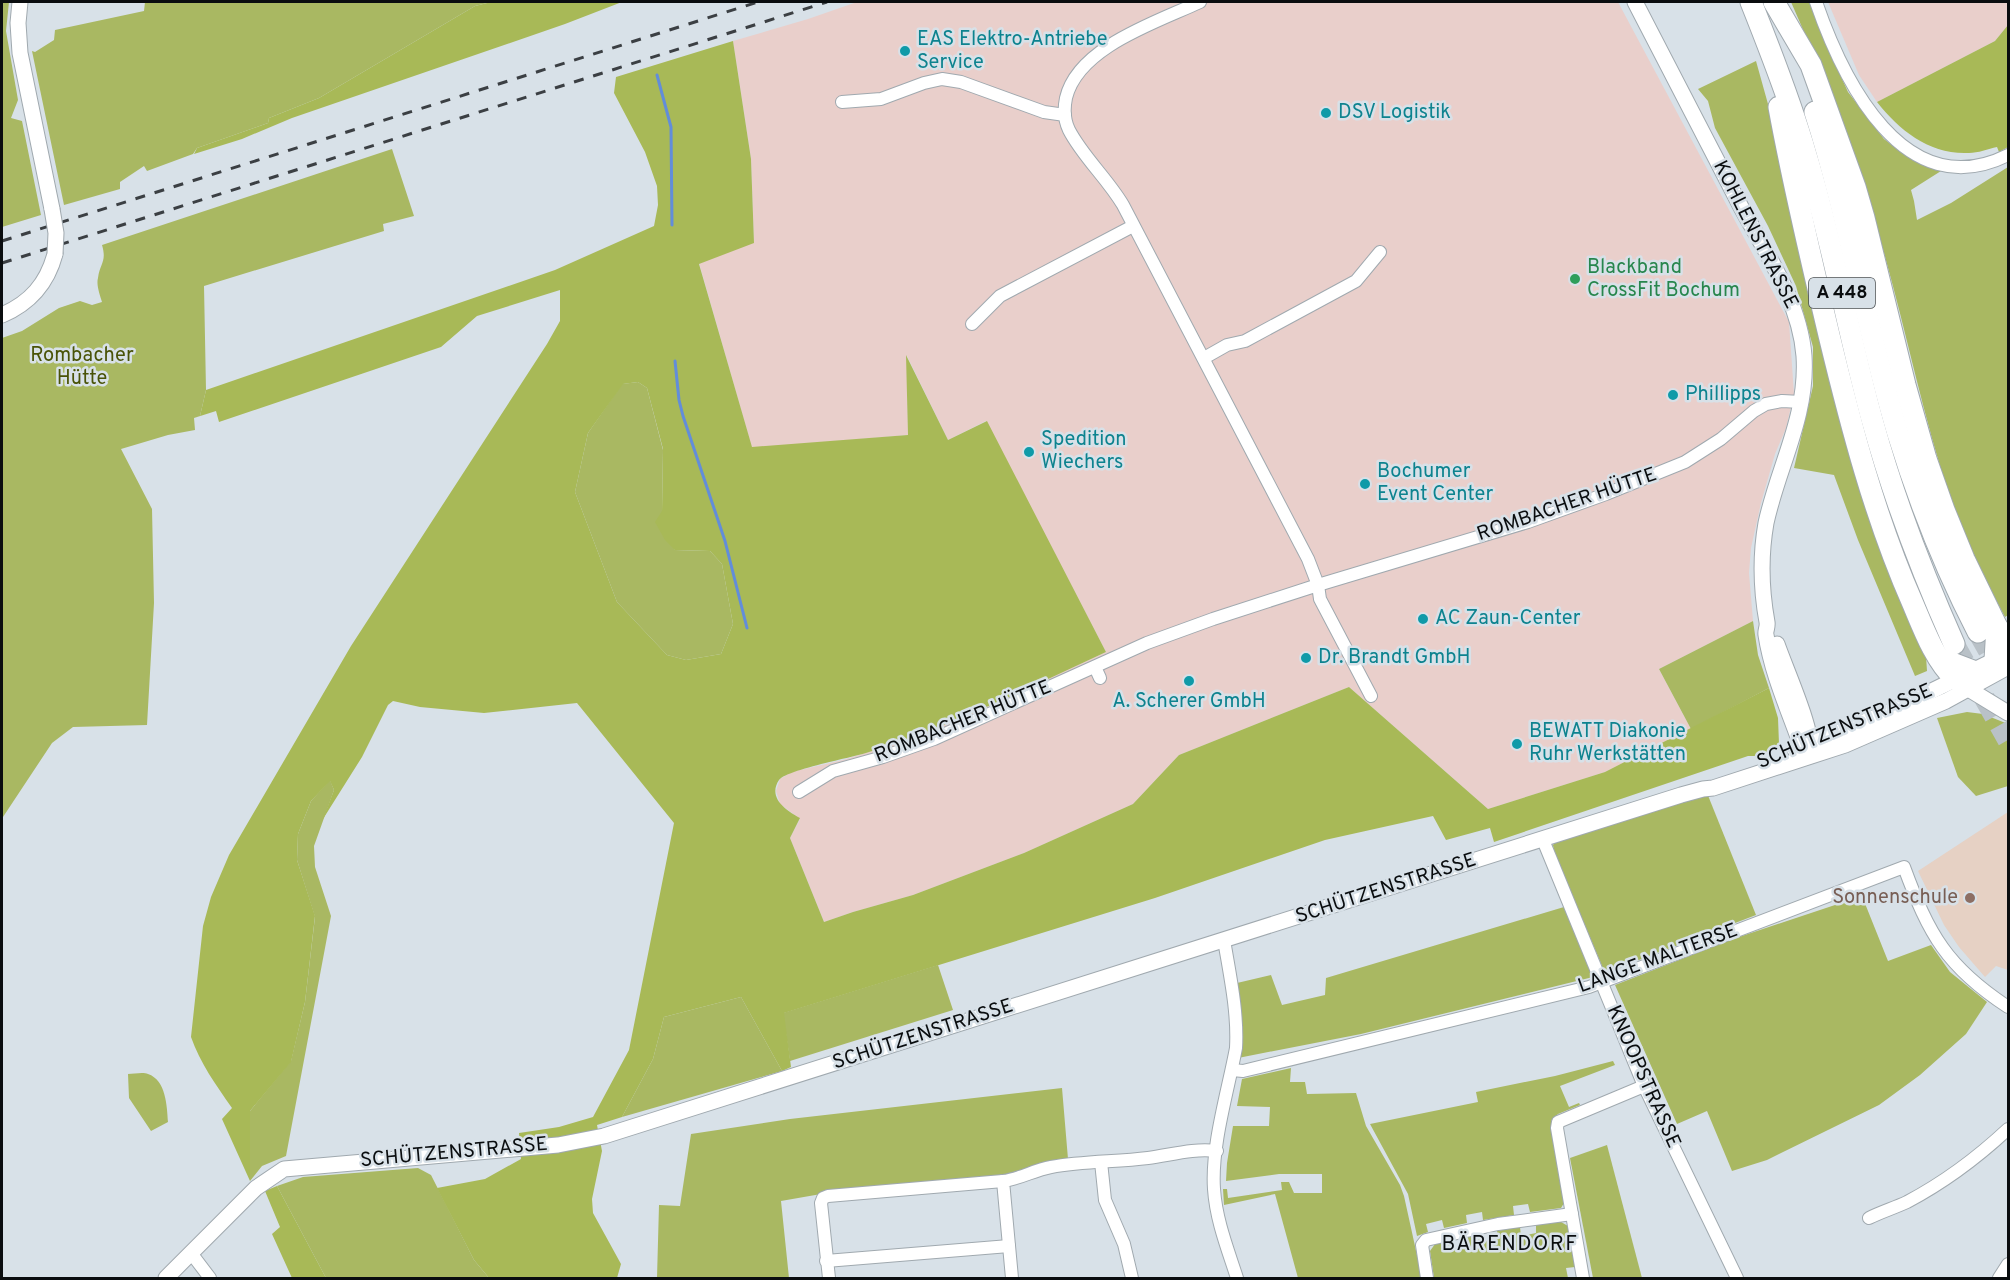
<svg xmlns="http://www.w3.org/2000/svg" width="2010" height="1280" font-family="Overpass,sans-serif">
	<style>
		.industrial { fill: #e9cfcb }
		.education { fill: #e6d1c4 }
		.green { fill: #a9b862 }
		.forest { fill: #a8b957; fill-rule: evenodd }
		.lines { fill: none; stroke-linecap: round; stroke-linejoin: round }
		.stream { stroke: #628dda; stroke-width: 3 }
		.motorway-tunnel { stroke: #b9c1c7; stroke-width: 21; stroke-dasharray: 21 10; stroke-linecap: butt }
		.minor-casing { stroke: #a0a9af; stroke-width: 14 }
		.tertiary-casing { stroke: #a0a9af; stroke-width: 17 }
		.motorway-casing { stroke: #a0a9af; stroke-width: 23 }
		.minor { stroke: #fff; stroke-width: 12 }
		.tertiary { stroke: #fff; stroke-width: 15 }
		.motorway { stroke: #fff; stroke-width: 21 }
		.rail { stroke: #3b3f43; stroke-width: 3; stroke-dasharray: 10 10; stroke-linecap: butt }
		.tertiary-bridge-casing { stroke: #a0a9af; stroke-width: 17; stroke-linecap: butt }
		.tertiary-bridge { stroke: #fff; stroke-width: 15 }
		.culture-dot { fill: #0f9aa8; stroke: #d8e1e8; stroke-width: 2 }
		.leisure-dot { fill: #2e9e5b; stroke: #d8e1e8; stroke-width: 2 }
		.education-dot { fill: #8d6e63; stroke: #d8e1e8; stroke-width: 2 }
		.labels { text-anchor: middle; dominant-baseline: central; stroke-width: 5; stroke-linejoin: round; paint-order: stroke }
		.shield { fill: #d8e1e8; stroke: #484d50; stroke-width: 1.5 }
		.shield-label { font-size: 18px; font-weight: bold; fill: #0a0d0f }
		.culture-label { font-size: 20px; fill: #0d838f; stroke: #d8e1e8; text-anchor: start }
		.street-label { font-size: 20px; fill: #0a0d0f; stroke: #d8e1e8 }
		.leisure-label { font-size: 20px; fill: #27864d; stroke: #d8e1e8; text-anchor: start }
		.park-label { font-size: 20px; fill: #495307; stroke: #d8e1e8 }
		.education-label { font-size: 20px; fill: #785e54; stroke: #d8e1e8; text-anchor: end }
		.neighbourhood-label { font-size: 21px; letter-spacing: 1.5px; fill: #0a0d0f; stroke: #d8e1e8 }
	</style>
	<rect width="100%" height="100%" fill="#d8e1e8"/>
	<g class="industrial">
		<path d="M857,2H1618L1789,322L1794,394L1786,428L1775,454L1761,503L1751,548L1749,573L1753,621L1659,669L1691,729L1605,772L1488,809L1349,687L1179,755L1133,804L1024,853L913,895L853,912L824,922L790,838L800,819L780,804L776,791L780,779L791,772L843,760L911,739L996,703L1106,652L986,421L948,440L907,356L908,435L752,448L699,263L754,242L751,159L733,41L808,19Z"/>
		<path d="M1828,2H2008V25L1995,41L1877,102L1859,75Z"/>
	</g>
	<path class="education" d="M2008,812V970L1996,966L1985,977L1959,947L1944,925L1918,871Z"/>
	<g class="green">
		<path d="M2,2H9L6,31L18,100L11,118L22,121L41,215L2,227Z"/>
		<path d="M145,2H491L475,6L319,98L269,118L268,123L197,148L193,154L147,171L144,166L120,182V189L64,205L32,51L35,52L54,40L55,30L144,11Z"/>
		<path d="M1791,2H1811L1823,37L1848,92L1884,139L1904,154L1941,171L1911,190L1914,201L1917,220L1951,203L2008,167V615L2005,617C1985,579 1963,539 1950,498C1922,413 1905,325 1880,239C1857,158 1825,79 1791,2Z"/>
		<path d="M1756,61L1773,122L1848,452L1871,518L1926,656L1927,671L1915,676L1858,540L1834,475L1794,468L1813,386V347L1796,286L1768,226L1715,128L1708,101L1698,89Z"/>
		<path d="M392,149L414,216L383,224L384,231L204,286L206,390L200,416L194,418L195,430L168,435L121,449L152,509L154,603L147,725L73,727L52,743L3,817L2,338L22,331L59,308L80,301L92,305L102,302C100,295 96,285 98,278C100,263 107,262 102,245Z"/>
		<path d="M638,382L647,388L663,450L662,511L675,550L710,551L722,564L733,624L721,654L686,660L667,655L617,602L575,492L588,433L622,384Z"/>
		<path d="M1753,621L1758,655L1769,688L1691,729L1659,669Z"/>
		<path d="M1967,712L1983,714L2008,724V786L1976,796L1958,777L1937,718Z"/>
		<path d="M330,780L334,790L314,846L315,867L331,916L286,1156L262,1166L250,1181V1111L291,1061L305,1002L315,917L297,860L298,834L311,801Z"/>
		<path d="M1707,793L1756,915L1605,973L1554,852L1553,845L1556,841Z"/>
		<path d="M1862,896L1888,961L1931,945L1950,972L1987,1002L1966,1034L1920,1075L1879,1105L1767,1160L1732,1171L1707,1111L1677,1124L1615,985L1733,939Z"/>
		<path d="M1564,907L1593,977L1361,1034L1238,1058L1237,983L1271,975L1282,1005L1325,995L1326,978Z"/>
		<path d="M938,965L953,1010L790,1061L783,1013Z"/>
		<path d="M741,997L782,1071L622,1117L653,1059L664,1017Z"/>
		<path d="M1613,1061L1615,1065L1560,1086L1569,1107L1579,1103L1580,1105L1558,1114L1551,1121L1564,1203L1561,1208L1530,1212L1528,1204L1513,1206L1514,1215L1483,1220L1482,1212L1466,1215L1467,1223L1444,1228L1442,1220L1426,1224L1428,1232L1417,1236L1408,1194L1370,1124L1478,1102L1476,1092L1555,1076Z"/>
		<path d="M1291,1068L1290,1082H1305L1307,1094L1356,1093L1366,1126L1400,1185L1404,1196L1422,1278H1298L1275,1194L1224,1205L1223,1189H1227L1228,1198L1282,1190L1281,1182H1289L1294,1193H1322V1174H1279L1226,1181L1227,1163L1233,1126H1269L1270,1107L1237,1106L1242,1079Z"/>
		<path d="M128,1074C134,1074 143,1072 148,1074C166,1080 167,1106 168,1122L151,1131L129,1098Z"/>
		<path d="M1062,1088L1068,1159L1001,1176L821,1194L781,1201L789,1278H657L659,1205L680,1206L691,1134L790,1119Z"/>
		<path d="M1607,1145L1642,1278H1593L1570,1158Z"/>
		<path d="M418,1168L431,1175L474,1260L489,1278H326L277,1186L303,1177Z"/>
		<path d="M1561,1222L1568,1226L1575,1267L1566,1268L1568,1278H1434L1430,1251L1435,1244L1450,1241L1452,1248L1464,1246L1462,1238L1482,1234L1483,1242L1498,1239L1497,1231L1520,1227L1521,1236L1536,1233V1225Z"/>
	</g>
	<g class="forest">
		<path d="M491,2H622L565,24L292,118L242,139L194,154L197,148L268,123L269,118L319,98L475,6Z"/>
		<path d="M2008,25V147L1999,152L1997,147C1988,149 1978,153 1969,153C1930,155 1900,131 1877,102L1995,41Z"/>
		<path d="M733,41L751,159L754,243L699,264L752,447L908,435L906,355L948,440L987,421L1106,652C1027,689 949,727 866,753C850,758 786,770 779,780C767,798 787,811 800,818L790,838L824,922L853,912L913,895L1024,853L1133,804L1179,755L1349,687L1488,809L1605,772L1769,688L1778,718L1779,744L1760,756H1748L1494,842L1490,828L1446,840L1433,816L1325,840L1155,898L784,1013L791,1067L782,1071L741,997L664,1017L653,1059L622,1117L597,1125L602,1151L592,1199L593,1213L621,1264L617,1278H489L474,1260L437,1188L485,1179L521,1159L519,1133L559,1127L593,1117L629,1050L674,823L577,703L484,713L420,707L393,701L388,705L362,757L323,819L334,790L330,781L311,801L298,834L297,860L315,916L305,1002L291,1062L250,1111V1181L222,1119L232,1108C216,1085 200,1063 191,1037L203,926L211,897L229,855L351,646L547,344L560,321V290L477,316L441,347L219,422L216,411L194,418L200,416L206,390L555,270L654,226L658,205L657,186L645,152L614,93L616,77ZM638,382L647,388L663,449L662,511L655,522L665,540L675,550L710,551L722,564L733,624L721,654L686,660L667,655L617,602L575,492L588,433L623,384Z"/>
		<path d="M277,1186L326,1278H292L272,1234L280,1227L265,1191Z"/>
	</g>
	<g class="lines">
		<g class="stream">
			<path d="M657,75L671,127L672,225"/>
			<path d="M675,361L679,400L683,416L725,541L747,628"/>
		</g>
		<g class="motorway-tunnel">
			<path d="M1978,632L2008,685"/>
			<path d="M1954,644L2008,740"/>
		</g>
		<g class="minor-casing">
			<g id="minor">
				<path d="M1200,2C1157,22 1078,47 1066,98C1064,108 1064,120 1069,130C1083,157 1107,178 1123,205L1308,559L1318,585L1528,522L1606,494L1685,462L1721,439L1754,411L1766,404L1782,401L1801,402"/>
				<path d="M1816,2C1843,80 1904,207 2008,155"/>
				<path d="M842,102L881,99L924,83L942,79L961,82L1044,112L1065,115"/>
				<path d="M972,324L1000,296L1133,226"/>
				<path d="M1204,358L1227,345L1245,341L1356,281L1380,252"/>
				<path d="M1095,667L1100,678"/>
				<path d="M799,792L833,771L883,757L934,739L1147,643L1213,619L1318,585L1320,599L1371,696"/>
				<path d="M1543,840L1644,1086L1737,1278"/>
				<path d="M1224,940C1230,976 1238,1012 1236,1048C1228,1091 1211,1146 1214,1189C1216,1220 1228,1250 1237,1278"/>
				<path d="M1232,1070L1243,1071L1589,987L1904,867C1929,935 1947,967 2008,1007"/>
				<path d="M1101,1162L1105,1200L1124,1244L1132,1278"/>
				<path d="M1869,1218C1881,1212 1894,1208 1907,1202C1943,1183 1978,1157 2008,1129"/>
				<path d="M191,1253L210,1278"/>
				<path d="M826,1261L1009,1246"/>
				<path d="M829,1278L821,1203L823,1198L828,1196L1003,1181"/>
				<path d="M1012,1278L1003,1181C1020,1179 1034,1170 1051,1167C1083,1161 1116,1162 1148,1158C1171,1155 1193,1148 1217,1151"/>
				<path d="M1427,1278L1422,1245L1426,1240L1498,1224L1572,1214"/>
				<path d="M1583,1278L1557,1128L1558,1122L1644,1086"/>
				<path d="M1999,1278L2008,1264"/>
			</g>
		</g>
		<g class="tertiary-casing">
			<g id="tertiary">
				<path d="M20,2L18,23L20,53L52,209"/>
				<path d="M1635,2C1670,70 1706,138 1741,207C1766,253 1800,302 1804,356C1808,416 1778,467 1766,523C1760,557 1761,589 1767,622C1768,627 1765,631 1766,635C1772,674 1789,711 1802,748L1811,755"/>
				<path d="M2,315C30,303 47,284 55,254"/>
				<path d="M1777,644C1786,670 1812,727 1811,752"/>
				<path d="M1962,685L2008,713"/>
				<path d="M1795,750L1891,711L2003,656"/>
				<path d="M166,1278L256,1188L284,1169L558,1145L604,1136L1681,795L1703,789L1713,788L1845,745L1946,701L2008,667"/>
			</g>
		</g>
		<g class="motorway-casing">
			<g id="motorway">
				<path d="M1751,2C1771,52 1791,103 1806,155C1833,243 1848,334 1873,423C1894,499 1922,572 1954,644"/>
				<path d="M1774,2L1811,65L1855,187L1864,218L1905,385L1926,459L1944,510L1964,559L1997,627L2008,644"/>
				<path d="M1779,107C1793,184 1811,259 1829,335C1851,426 1875,518 1913,604C1924,630 1935,660 1955,679"/>
				<path d="M1815,112C1849,217 1866,328 1898,434C1919,502 1945,568 1978,632"/>
				<path d="M1939,658L1973,671"/>
				<path d="M1995,660L1997,627"/>
			</g>
		</g>
		<use href="#minor" class="minor"/>
		<use href="#tertiary" class="tertiary"/>
		<use href="#motorway" class="motorway"/>
		<g class="rail">
			<path d="M2,241L758,2"/>
			<path d="M2,263L827,2"/>
		</g>
		<g class="tertiary-bridge-casing">
			<path id="tertiary-bridge" d="M52,209L56,233L55,254"/>
		</g>
		<use href="#tertiary-bridge" class="tertiary-bridge"/>
	</g>
	<g class="culture-dot">
		<circle cx="905" cy="51" r="6"/>
		<circle cx="1326" cy="113" r="6"/>
		<circle cx="1673" cy="395" r="6"/>
		<circle cx="1029" cy="452" r="6"/>
		<circle cx="1365" cy="484" r="6"/>
		<circle cx="1423" cy="619" r="6"/>
		<circle cx="1306" cy="658" r="6"/>
		<circle cx="1189" cy="681" r="6"/>
		<circle cx="1517" cy="744" r="6"/>
	</g>
	<circle class="leisure-dot" cx="1575" cy="279" r="6"/>
	<circle class="education-dot" cx="1970" cy="898" r="6"/>
	<g class="labels">
		<rect class="shield" x="1809" y="278" width="66" height="30" rx="4.5"/>
		<g class="shield-label">
			<text x="1842" y="293">A 448</text>
		</g>
		<g class="culture-label">
			<text x="917" y="40">EAS Elektro-Antriebe<tspan x="917" dy="23">Service</tspan></text>
			<text x="1338" y="113">DSV Logistik</text>
			<text x="1685" y="395">Phillipps</text>
			<text x="1041" y="440">Spedition<tspan x="1041" dy="23">Wiechers</tspan></text>
			<text x="1377" y="472">Bochumer<tspan x="1377" dy="23">Event Center</tspan></text>
			<text x="1435" y="619">AC Zaun-Center</text>
			<text x="1318" y="658">Dr. Brandt GmbH</text>
			<text x="1189" y="702" text-anchor="middle">A. Scherer GmbH</text>
			<text x="1529" y="732">BEWATT Diakonie<tspan x="1529" dy="23">Ruhr Werkstätten</tspan></text>
		</g>
		<g class="street-label">
			<text transform="translate(1755 235) rotate(63)">KOHLENSTRASSE</text>
			<text transform="translate(1567 505) rotate(-19)">ROMBACHER HÜTTE</text>
			<text transform="translate(963 722) rotate(-22)">ROMBACHER HÜTTE</text>
			<text transform="translate(1845 727) rotate(-23)">SCHÜTZENSTRASSE</text>
			<text transform="translate(1386 889) rotate(-18)">SCHÜTZENSTRASSE</text>
			<text transform="translate(1658 959) rotate(-20)">LANGE MALTERSE</text>
			<text transform="translate(923 1035) rotate(-18)">SCHÜTZENSTRASSE</text>
			<text transform="translate(1643 1077) rotate(66)">KNOOPSTRASSE</text>
			<text transform="translate(454 1153) rotate(-5)">SCHÜTZENSTRASSE</text>
		</g>
		<g class="leisure-label">
			<text x="1587" y="268">Blackband<tspan x="1587" dy="23">CrossFit Bochum</tspan></text>
		</g>
		<g class="park-label">
			<text x="82" y="356">Rombacher<tspan x="82" dy="23">Hütte</tspan></text>
		</g>
		<g class="education-label">
			<text x="1958" y="898">Sonnenschule</text>
		</g>
		<g class="neighbourhood-label">
			<text x="1510" y="1244">BÄRENDORF</text>
		</g>
	</g>
	<rect width="2010" height="1280" fill="none" stroke="#0a0d0f" stroke-width="6"/>
</svg>
